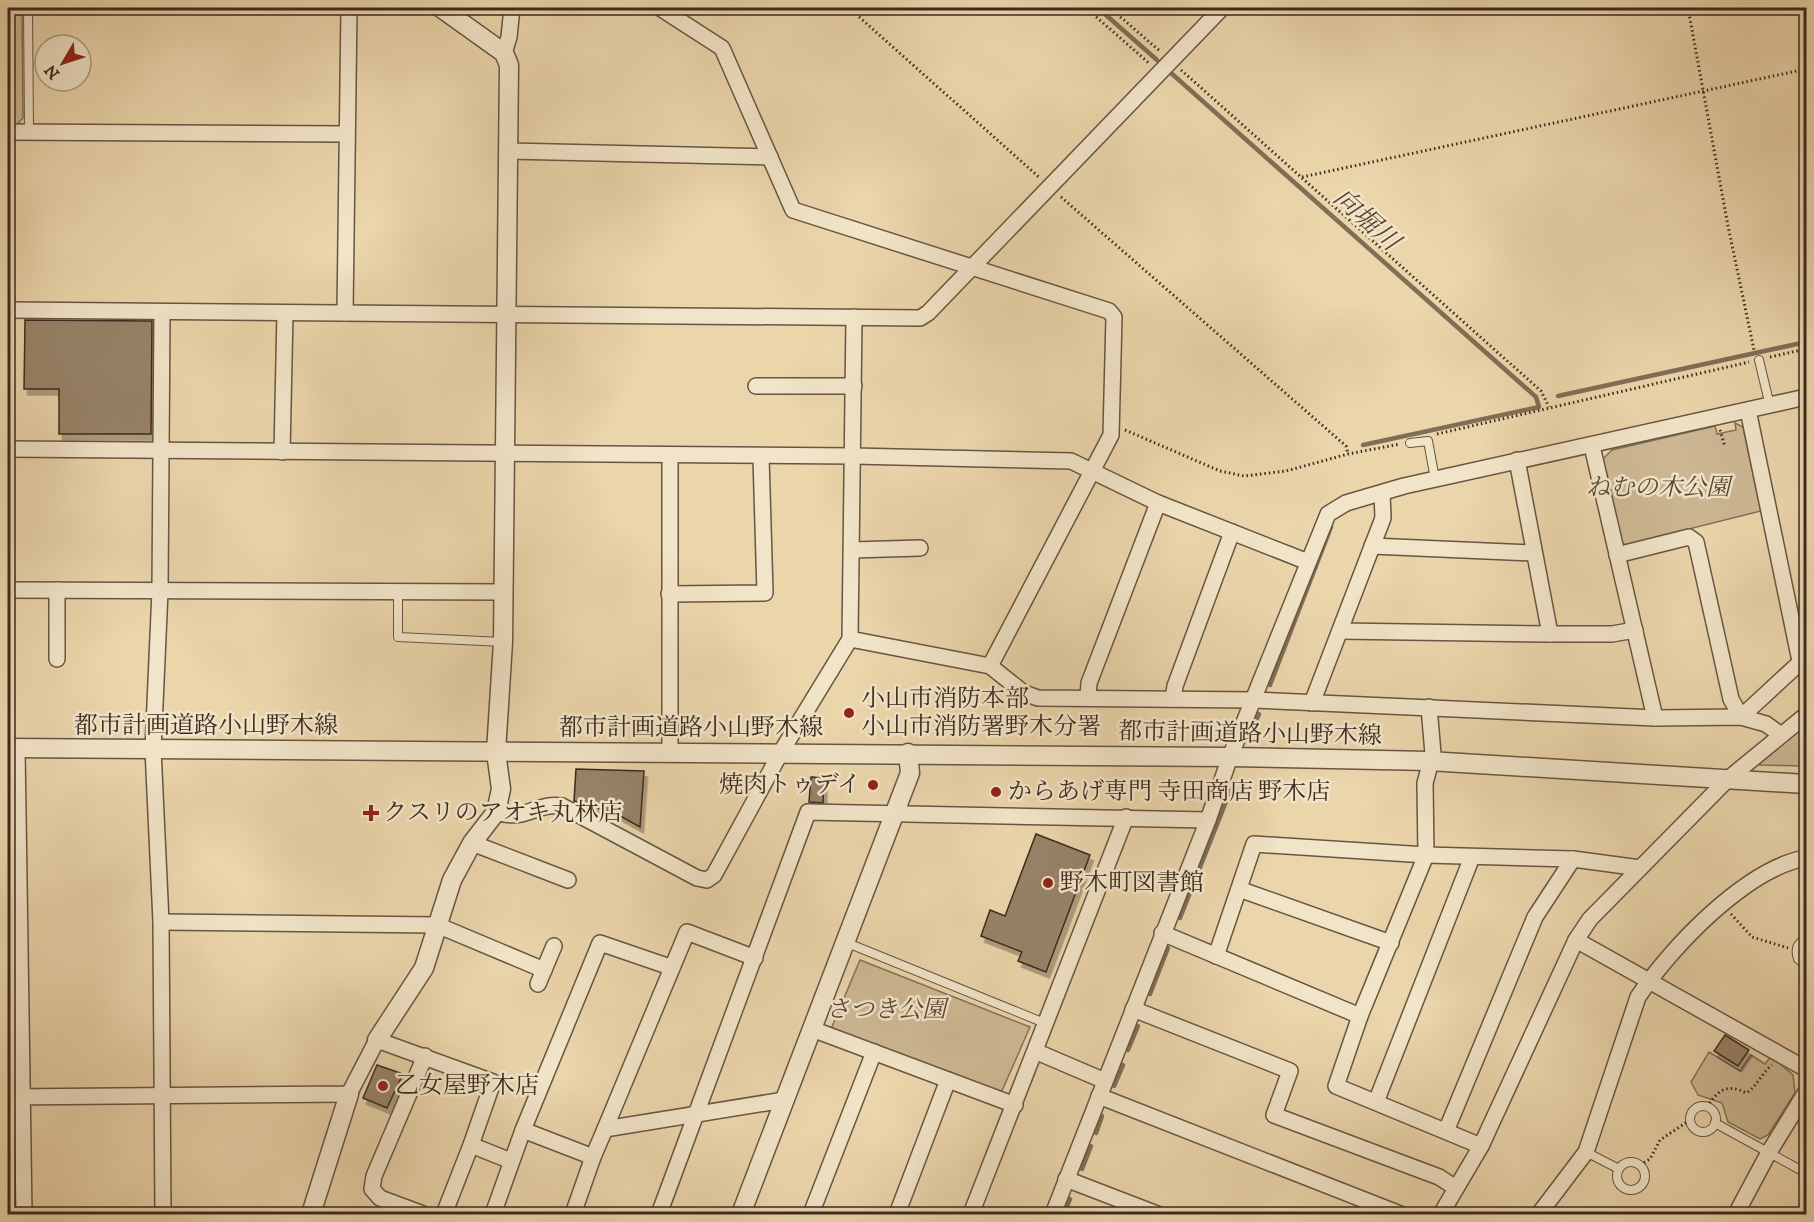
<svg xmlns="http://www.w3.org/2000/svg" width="1814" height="1222" font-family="'IM FELL DW Pica','Noto Serif JP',serif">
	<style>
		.green { fill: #cdb893; stroke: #84715a; stroke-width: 1.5 }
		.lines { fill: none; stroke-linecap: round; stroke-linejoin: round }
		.stream { stroke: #816e57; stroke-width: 4.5 }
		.building { fill: #978368; stroke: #3b2a20; stroke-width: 1.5; filter: url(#shadow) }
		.service-casing { stroke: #675543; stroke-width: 10 }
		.minor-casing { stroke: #675543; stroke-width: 18 }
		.tertiary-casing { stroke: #675543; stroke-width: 21 }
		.path { stroke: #3b2a20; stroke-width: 3; stroke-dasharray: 1.5 3; stroke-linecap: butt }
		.service { stroke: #f2e4c8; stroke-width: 8 }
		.minor { stroke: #f2e4c8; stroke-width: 15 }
		.tertiary { stroke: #f2e4c8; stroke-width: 18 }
		.poi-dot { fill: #8f2418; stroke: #f2e4c8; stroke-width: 2 }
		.labels { text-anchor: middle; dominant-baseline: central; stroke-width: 5; stroke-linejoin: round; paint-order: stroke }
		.park-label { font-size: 24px; font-style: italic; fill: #584637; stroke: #f2e4c8 }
		.poi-label { font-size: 24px; fill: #3b2a20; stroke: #f2e4c8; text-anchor: start }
		.street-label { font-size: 24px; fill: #3b2a20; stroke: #f2e4c8 }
		.water-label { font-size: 26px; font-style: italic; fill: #584637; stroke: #f2e4c8 }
	</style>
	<defs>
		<filter id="shadow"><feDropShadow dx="3.5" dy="6" stdDeviation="0" flood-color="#0004"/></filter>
	</defs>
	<rect width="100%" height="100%" fill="#ebd5ab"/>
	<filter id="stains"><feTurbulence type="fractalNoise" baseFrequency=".00333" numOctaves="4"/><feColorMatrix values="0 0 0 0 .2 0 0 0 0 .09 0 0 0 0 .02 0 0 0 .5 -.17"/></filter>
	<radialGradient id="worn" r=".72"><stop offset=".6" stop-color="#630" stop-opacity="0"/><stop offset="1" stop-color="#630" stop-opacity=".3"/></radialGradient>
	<g class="green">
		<path d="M8,8H22L23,118L17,124H8Z"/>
		<path d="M1735,423L1743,427L1761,511L1625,545L1618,539L1602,460L1612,450L1715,426L1717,434L1736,430Z"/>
		<path d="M1806,722V766L1760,765L1759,760Z"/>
		<path d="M860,960L1030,1027L1001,1093L831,1029Z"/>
		<path d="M1709,1052L1740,1071L1751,1055L1765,1064L1771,1056L1793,1075L1795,1093L1768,1135L1760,1139L1728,1122L1722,1103L1698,1095L1691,1082Z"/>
	</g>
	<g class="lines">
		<g class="stream">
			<path d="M1098,8L1157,60"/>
			<path d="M1171,73L1536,397L1539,407L1363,445"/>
			<path d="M1558,396L1806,342"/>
			<path d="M1270,685L1331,527"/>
			<path d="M1252,731L1259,714"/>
			<path d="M1180,918L1231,789"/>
			<path d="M1150,994L1168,948"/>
			<path d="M1128,1050L1138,1026"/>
			<path d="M1114,1086L1123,1065"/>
			<path d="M1096,1133L1102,1116"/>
			<path d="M1082,1169L1091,1146"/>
			<path d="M1064,1214L1070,1199"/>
		</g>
	</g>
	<g class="building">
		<path d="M25,320L152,321L151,434H59V389H24Z"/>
		<path d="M576,769L644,771L640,827L615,813L574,801Z"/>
		<path d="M811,777L824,778L823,803L809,802Z"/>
		<path d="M1036,834L1090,855L1046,972L1018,961L1022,952L981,936L990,910L1005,916Z"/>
		<path d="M1725,1035L1749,1050L1738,1066L1714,1051Z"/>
		<path d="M377,1065L403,1074L387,1108L363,1098Z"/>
	</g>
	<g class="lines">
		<g class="service-casing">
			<g id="service">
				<path d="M28,8L29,132"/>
				<path d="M1759,360L1770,406"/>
				<path d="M1410,443L1428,441L1435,479"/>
				<path d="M398,593V637L503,642"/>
				<path d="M1806,939C1797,943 1795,950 1798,959L1806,966"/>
				<path d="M845,942L1047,1024"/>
				<circle cx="1703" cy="1119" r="13"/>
				<path d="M1715,1123L1806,1173"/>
				<path d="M1586,1152L1619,1169"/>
				<circle cx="1631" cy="1176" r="14"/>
			</g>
		</g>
		<g class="minor-casing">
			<g id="minor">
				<path d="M660,8L722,48L793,210L1109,311L1114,317L1111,435L990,666"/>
				<path d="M504,53L509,37L512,8"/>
				<path d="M8,132L346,134"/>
				<path d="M508,151L770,157"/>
				<path d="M8,310L920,318L928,313L1222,8"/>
				<path d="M162,312L160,591L153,749L161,922L163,1214"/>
				<path d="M345,313L349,8"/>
				<path d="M756,386H854"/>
				<path d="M1748,410L1800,661"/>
				<path d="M1592,446L1655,718"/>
				<path d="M8,449L853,456L1071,461L1158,503L1308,562"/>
				<path d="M282,452L285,313"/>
				<path d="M1517,460L1550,634"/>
				<path d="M1372,546L1534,553"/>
				<path d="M852,550L920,548"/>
				<path d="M1617,555L1689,537L1696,542L1731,699L1741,717L1806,657"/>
				<path d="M8,590L504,592"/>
				<path d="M57,590V659"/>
				<path d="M669,594L765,593L761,457"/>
				<path d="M1340,631L1550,634H1612L1635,630"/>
				<path d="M850,639L990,666L1024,693L1038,698L1254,700L1655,718L1741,717L1766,724L1781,735"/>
				<path d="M1088,697L1089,683L1158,503"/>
				<path d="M1173,699L1175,686L1232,532"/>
				<path d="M1312,703L1383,518L1382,493"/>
				<path d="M1429,707L1433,754L1425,783L1426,855L1360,1016L1336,1086L1481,1146"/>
				<path d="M17,748L24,1214"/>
				<path d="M670,751V456"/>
				<path d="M496,812C526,822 536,802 562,806L697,878L707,880L714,875L781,752L850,639L854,317"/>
				<path d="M472,843L568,880"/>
				<path d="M1573,859L1640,868"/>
				<path d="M1239,889L1391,943"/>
				<path d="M161,922L437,925L544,970"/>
				<path d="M1162,933L1360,1016"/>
				<path d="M1576,940L1806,1069"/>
				<path d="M1216,956L1254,844L1426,855L1573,859L1535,917L1446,1131"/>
				<path d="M538,984L554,946"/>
				<path d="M1133,1009L1290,1071L1274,1115L1439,1177L1456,1188"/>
				<path d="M812,1029L1015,1105"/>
				<path d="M1037,1052L1105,1081"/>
				<path d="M1099,1096L1400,1214"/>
				<path d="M8,1097L349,1094L377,1040L493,1082L471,1145L511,1161"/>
				<path d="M1376,1102L1472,857"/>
				<path d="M605,1129L687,932L755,958"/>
				<path d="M523,1130L593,1157L605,1129L784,1100"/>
				<path d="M1066,1179L1157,1214"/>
				<path d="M423,1214L380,1198L372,1189L374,1176L425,1056"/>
				<path d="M444,1214L471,1145"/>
				<path d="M493,1214L523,1130L600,943L670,967"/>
				<path d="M573,1214L593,1157"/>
				<path d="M659,1214L808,812L1208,820"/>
				<path d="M811,1214L874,1052"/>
				<path d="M897,1214L948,1080"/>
				<path d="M971,1214L1126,817"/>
				<path d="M1053,1214L1208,820L1230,757L1328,514L1346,503L1404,486L1806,397"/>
				<path d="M1441,1214L1481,1146L1576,940L1590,919L1728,779L1806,715"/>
				<path d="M1539,1214L1586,1152L1638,997C1671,947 1747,868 1806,858"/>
				<path d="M1736,1214L1768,1154L1806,1092"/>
			</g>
		</g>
		<g class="tertiary-casing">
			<g id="tertiary">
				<path d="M8,748L1230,757L1429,761L1806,784"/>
				<path d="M377,1040L424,968L452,880L472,843L496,812L501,789L496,752L503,642L509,65L504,53L441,8"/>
				<path d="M311,1214L349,1094"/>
				<path d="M741,1214L910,773L908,753"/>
			</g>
		</g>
		<g class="path">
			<path d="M849,8L1040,178"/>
			<path d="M1086,8L1150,64"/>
			<path d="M1110,8L1161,52"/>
			<path d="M1688,8L1728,226L1754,350"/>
			<path d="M1181,70L1541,391L1549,407"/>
			<path d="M1302,177L1806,69"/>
			<path d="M1061,197L1346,446L1348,454"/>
			<path d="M1770,357L1806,349"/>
			<path d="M1125,430L1220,471L1244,476L1286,471L1348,454L1400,444"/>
			<path d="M1720,430L1725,447"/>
			<path d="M1437,434L1749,362"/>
			<path d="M1731,914L1752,937L1788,948"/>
			<path d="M1707,1107C1718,1090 1727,1083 1746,1093C1757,1087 1760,1075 1772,1065"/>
			<path d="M1640,1165L1650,1159L1660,1140L1690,1120"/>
		</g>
		<use href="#service" class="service"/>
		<use href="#minor" class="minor"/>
		<use href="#tertiary" class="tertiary"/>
	</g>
	<g class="poi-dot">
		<circle cx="849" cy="713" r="6"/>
		<circle cx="873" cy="785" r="6"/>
		<circle cx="996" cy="792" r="6"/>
		<path d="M368 804h6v6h6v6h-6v6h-6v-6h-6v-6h6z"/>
		<circle cx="1048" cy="883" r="6"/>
		<circle cx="383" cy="1086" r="6"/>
	</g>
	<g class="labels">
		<g class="park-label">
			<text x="1658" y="488">ねむの木公園</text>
			<text x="886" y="1010">さつき公園</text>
		</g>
		<g class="poi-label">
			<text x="861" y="699">小山市消防本部<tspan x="861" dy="28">小山市消防署野木分署</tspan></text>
			<text x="861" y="785" text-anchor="end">焼肉トゥデイ</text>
			<text x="1008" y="792">からあげ専門 寺田商店 野木店</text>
			<text x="383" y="813">クスリのアオキ丸林店</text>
			<text x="1060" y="883">野木町図書館</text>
			<text x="395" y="1086">乙女屋野木店</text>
		</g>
		<g class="street-label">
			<text x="206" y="726">都市計画道路小山野木線</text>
			<text x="691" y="728">都市計画道路小山野木線</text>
			<text transform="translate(1250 734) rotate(1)">都市計画道路小山野木線</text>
		</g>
		<g class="water-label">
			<text transform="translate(1366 220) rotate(42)">向堀川</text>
		</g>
	</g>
	<rect width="1814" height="1222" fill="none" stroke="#ebd5ab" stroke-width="30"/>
	<rect x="9" y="9" width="1796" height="1204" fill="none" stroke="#3b2a20" stroke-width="3"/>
	<rect x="15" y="15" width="1784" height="1192" fill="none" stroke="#3b2a20" stroke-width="1.5"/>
	<g transform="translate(63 63) rotate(231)"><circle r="28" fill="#f2e4c8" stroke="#a99a85" stroke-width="1.5"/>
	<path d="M0-4.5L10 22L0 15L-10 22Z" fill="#8f2418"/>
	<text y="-9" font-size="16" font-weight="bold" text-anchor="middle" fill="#3b2a20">N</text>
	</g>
	<rect width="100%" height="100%" filter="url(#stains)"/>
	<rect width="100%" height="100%" fill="url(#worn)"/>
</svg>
